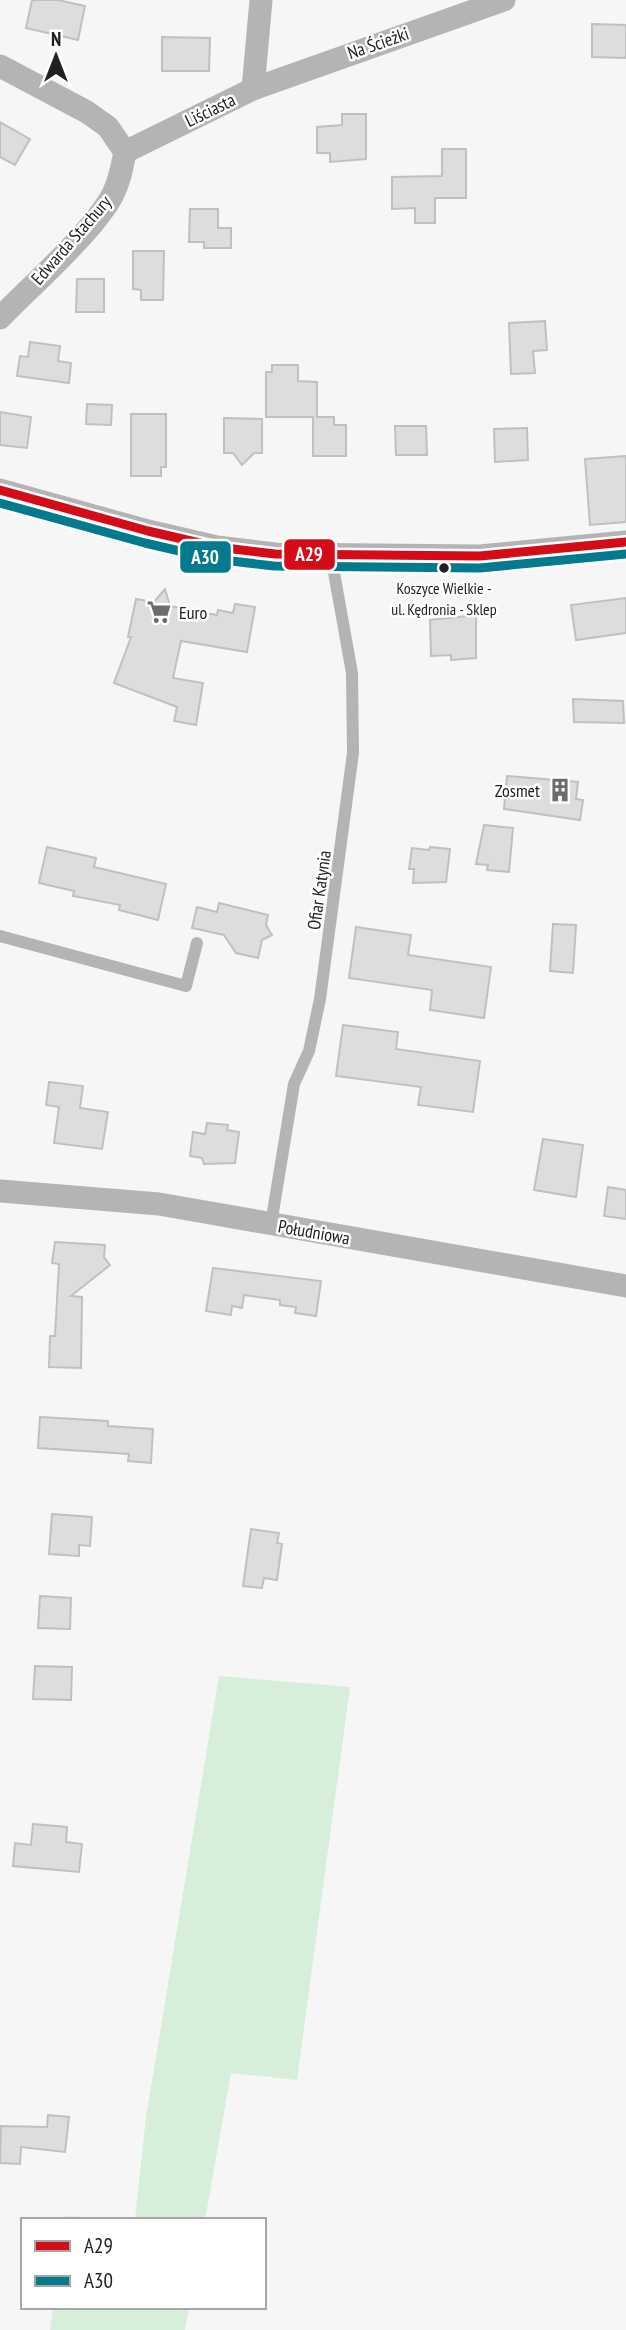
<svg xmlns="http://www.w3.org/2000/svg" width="626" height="2330" font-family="'PT Sans Narrow',sans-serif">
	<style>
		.green { fill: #d7eeda }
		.building { fill: #ddddde; stroke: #c0c0c1; stroke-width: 2 }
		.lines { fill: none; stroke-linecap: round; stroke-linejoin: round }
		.service { stroke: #b4b4b4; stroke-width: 12 }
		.minor { stroke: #b4b4b4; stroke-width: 23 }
		.bus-1-casing { stroke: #fff; stroke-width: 14 }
		.bus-2-casing { stroke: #fff; stroke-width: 14 }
		.bus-1 { stroke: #d40c17; stroke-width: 9 }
		.bus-2 { stroke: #037a8e; stroke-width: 9 }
		.bus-dot { fill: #212122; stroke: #fff; stroke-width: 2.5 }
		.labels { text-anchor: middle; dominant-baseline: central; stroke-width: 5; stroke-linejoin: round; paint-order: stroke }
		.bus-label { font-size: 16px; fill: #212122; stroke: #fff }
		.street-label { font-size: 18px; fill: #212122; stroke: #fff }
		.poi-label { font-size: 18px; fill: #212122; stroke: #fff; text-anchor: start }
		.line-badge { stroke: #fff; stroke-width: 2.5 }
		.badge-label { font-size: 19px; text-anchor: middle; font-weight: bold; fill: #fff }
	</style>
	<rect width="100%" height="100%" fill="#f6f6f7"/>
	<g class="green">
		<path d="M219,1676L350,1687L297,2080L231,2073L205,2220H64L65,2216L135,2219L146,2117Z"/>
		<path d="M53,2307H189L185,2330H50Z"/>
	</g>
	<g class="building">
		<path d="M32,0H58L85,6L78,40L26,28Z"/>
		<path d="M592,24L626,25V58L592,57Z"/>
		<path d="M162,37L210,38L209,71H162Z"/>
		<path d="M342,114H366V159L330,162V153H317V127L342,125Z"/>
		<path d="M0,122L30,139L15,165L0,157Z"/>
		<path d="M442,149H466V198H435V223H415V208L392,209V177L442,176Z"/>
		<path d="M190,209H218V228H231V248H204V242H189Z"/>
		<path d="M133,251H164L163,300H141V290L133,289Z"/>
		<path d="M77,279H104V312H76Z"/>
		<path d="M545,321L547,350L533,351L535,373L511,374L509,323Z"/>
		<path d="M30,342L60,346L58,361L71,363L69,383L17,376L20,356L28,357Z"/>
		<path d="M272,365H298V381L317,382V417H334V425H346V456H313V417H266V372H272Z"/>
		<path d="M87,404L112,405L111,425L86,424Z"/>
		<path d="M0,412L31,417L27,448L0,445Z"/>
		<path d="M131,414H166V467H161V476H131Z"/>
		<path d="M224,418L262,419V453H254L242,465L233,453H224Z"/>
		<path d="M395,426H426L427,455H396Z"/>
		<path d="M527,428L528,460L495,462L494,429Z"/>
		<path d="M626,456V522L590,525L585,459Z"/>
		<path d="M165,589L170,606L217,615L218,610L233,613L235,604L255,607L247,652L181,641L173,678L203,683L196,725L174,721L177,707L114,683L131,637H128L136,599L154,602Z"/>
		<path d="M626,598V633L576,640L571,605Z"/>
		<path d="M476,615V658L451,660V655L431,656L430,620Z"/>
		<path d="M573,699L623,701L624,723L574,722Z"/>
		<path d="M507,776L578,782L576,799L583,800L580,820L504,809Z"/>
		<path d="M484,825L513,828L509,872L487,870L488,865L476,864Z"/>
		<path d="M47,847L96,858L94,867L166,884L158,920L119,910L120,905L73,896L74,891L39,883Z"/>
		<path d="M430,847L450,849L446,882L413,883L414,869H409L412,848L429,850Z"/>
		<path d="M219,903L268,915L266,925L272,935L262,940L258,958L236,953L224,935L192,928L197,907L217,912Z"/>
		<path d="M553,924L576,925L573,973L550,971Z"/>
		<path d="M356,927L411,935L408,955L491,967L484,1018L430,1010L432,990L349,978Z"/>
		<path d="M343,1025L398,1032L396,1049L480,1061L473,1112L418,1105L421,1087L336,1076Z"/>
		<path d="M49,1082L83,1086L80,1108L108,1112L102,1149L54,1143L59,1107L46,1105Z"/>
		<path d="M207,1123L228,1125L227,1130L239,1132L235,1163L204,1164L202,1158L190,1156L193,1132L205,1134Z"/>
		<path d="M543,1139L583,1145L576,1197L534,1190Z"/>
		<path d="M608,1187L626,1190V1219L604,1216Z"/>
		<path d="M55,1242L105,1245L104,1257L110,1265L71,1296L82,1297L81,1368L49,1367L50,1336H55L59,1264L52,1263Z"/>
		<path d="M213,1268L321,1281L316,1316L295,1313L296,1307L280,1305V1300L244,1295L242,1308L232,1306L231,1315L206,1311Z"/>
		<path d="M40,1417L108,1421V1426L153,1429L151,1463L128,1461L129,1454L38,1448Z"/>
		<path d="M52,1514L92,1517L90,1546L79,1545V1556L49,1554Z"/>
		<path d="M251,1529L279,1533L277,1543L282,1544L277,1580L264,1578L262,1588L243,1586Z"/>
		<path d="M40,1596L71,1598L70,1629L38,1628Z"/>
		<path d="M35,1666L72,1667L71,1700L33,1699Z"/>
		<path d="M33,1824L67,1827L66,1842L82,1844L79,1872L13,1866L15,1843L31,1845Z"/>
		<path d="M48,2115L69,2117L65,2152L21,2147L20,2164L0,2163L1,2126L47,2127Z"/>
	</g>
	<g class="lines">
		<g class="service">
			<path d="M0,936L186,986L197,943"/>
			<path d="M271,1224L294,1084L309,1051L320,999L353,753L352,673L331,556"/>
		</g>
		<g class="minor">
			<path d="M0,66L87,112L108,127L125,152"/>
			<path d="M253,89L504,0"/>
			<path d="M125,152L253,89L261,0"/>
			<path d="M0,318C30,287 95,230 113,194C120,180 122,167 125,152"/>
			<path d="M0,490L148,531L217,547L275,554L480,556L626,542"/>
			<path d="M0,1191L159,1204L626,1286"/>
		</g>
		<g class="bus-1-casing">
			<path id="bus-1" d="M0,490L148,531L217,547L275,554L480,556L626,542"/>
		</g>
		<g class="bus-2-casing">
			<path id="bus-2" d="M0,503L145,543L214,559L274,566L480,568L626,554"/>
		</g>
		<use href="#bus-1" class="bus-1"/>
		<use href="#bus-2" class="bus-2"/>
	</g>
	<defs>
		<g id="supermarket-bare" transform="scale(1.89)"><path d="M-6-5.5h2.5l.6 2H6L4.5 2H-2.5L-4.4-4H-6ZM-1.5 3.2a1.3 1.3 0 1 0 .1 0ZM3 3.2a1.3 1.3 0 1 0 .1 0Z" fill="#6c6c6d" stroke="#fff" stroke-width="2.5" paint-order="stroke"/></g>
		<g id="building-bare" transform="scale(1.89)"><path d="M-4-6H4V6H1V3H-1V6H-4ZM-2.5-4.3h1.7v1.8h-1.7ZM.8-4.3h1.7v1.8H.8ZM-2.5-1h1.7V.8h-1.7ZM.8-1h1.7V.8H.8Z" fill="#6c6c6d" stroke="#fff" stroke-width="2.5" paint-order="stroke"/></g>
	</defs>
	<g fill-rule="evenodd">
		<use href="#supermarket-bare" x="159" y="612"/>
		<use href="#building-bare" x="560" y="790"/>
	</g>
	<circle class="bus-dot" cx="444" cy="568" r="6"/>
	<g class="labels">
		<g class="bus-label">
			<text x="444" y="588">Koszyce Wielkie -<tspan x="444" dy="21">ul. Kędronia - Sklep</tspan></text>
		</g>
		<g class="street-label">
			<text transform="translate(378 43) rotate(-19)">Na Ścieżki</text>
			<text transform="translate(210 110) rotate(-26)">Liściasta</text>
			<text transform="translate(71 240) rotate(-49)">Edwarda Stachury</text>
			<text transform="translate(319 890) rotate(-82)">Ofiar Katynia</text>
			<text transform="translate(314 1232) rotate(10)">Południowa</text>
		</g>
		<g class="poi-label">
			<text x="179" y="612">Euro</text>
			<text x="540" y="790" text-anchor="end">Zosmet</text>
		</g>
	</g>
	<g class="line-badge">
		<rect x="283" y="538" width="53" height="33" rx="7" fill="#d40c17"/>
		<rect x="179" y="540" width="53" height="34" rx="7" fill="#037a8e"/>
	</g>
	<g class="badge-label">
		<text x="309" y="561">A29</text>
		<text x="205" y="564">A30</text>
	</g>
	<rect x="21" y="2218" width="245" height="91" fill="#ffffff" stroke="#a6a6a7" stroke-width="2"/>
	<rect x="35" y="2241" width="35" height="10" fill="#d40c17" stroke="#a6a6a7" stroke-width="2"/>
	<text x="84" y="2253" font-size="21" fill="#212122">A29</text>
	<rect x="35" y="2276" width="35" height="10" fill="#037a8e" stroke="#a6a6a7" stroke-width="2"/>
	<text x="84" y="2288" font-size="21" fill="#212122">A30</text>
	<g transform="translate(56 56)" stroke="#ffffff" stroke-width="5" paint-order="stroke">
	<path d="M0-5L12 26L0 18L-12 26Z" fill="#212122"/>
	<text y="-10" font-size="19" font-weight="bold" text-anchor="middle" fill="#212122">N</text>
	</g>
</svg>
